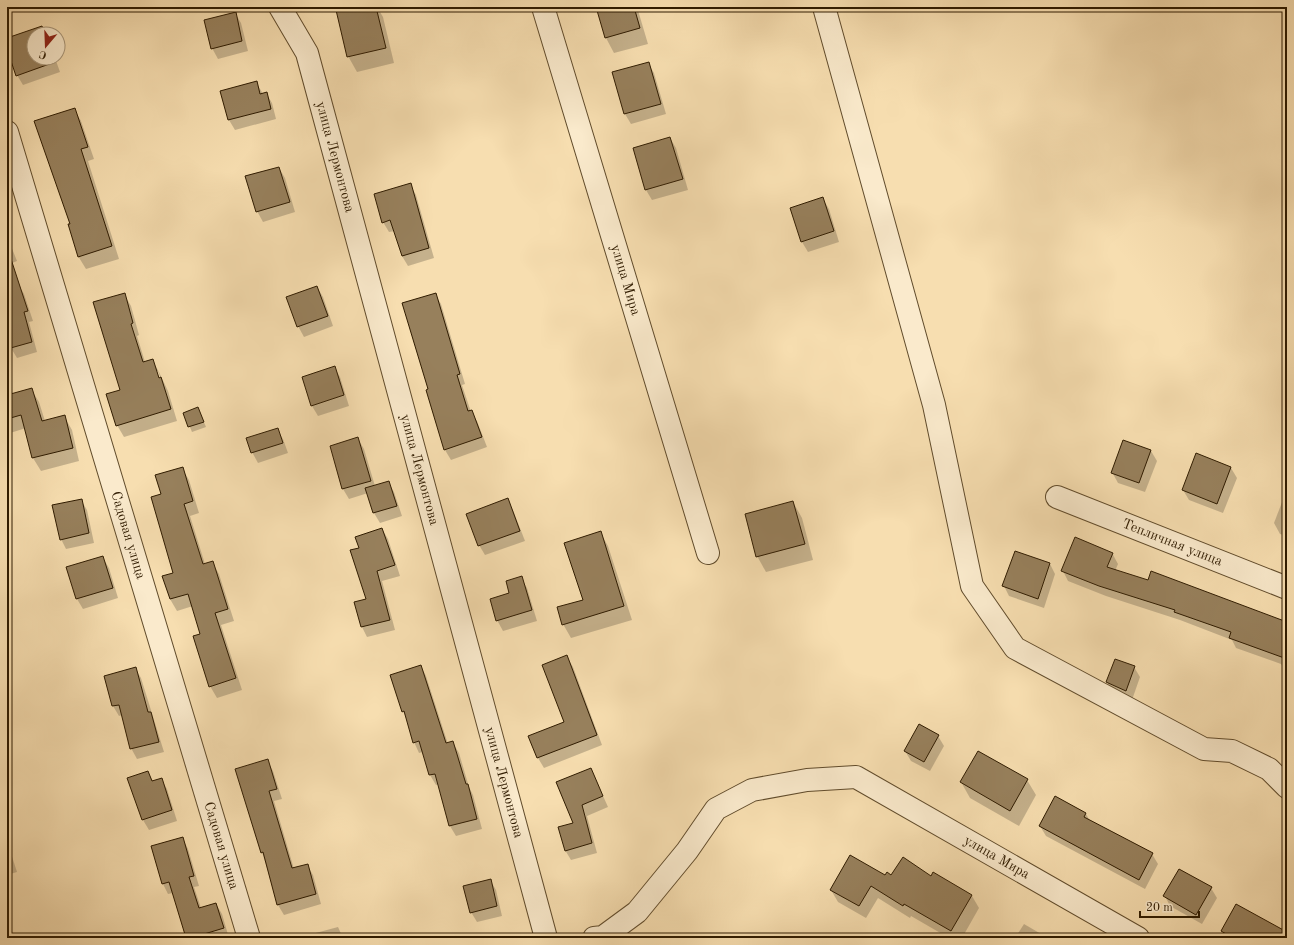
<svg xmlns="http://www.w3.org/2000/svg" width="1294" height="945" font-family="'Old Standard TT',serif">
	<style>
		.shadow { fill: #0003; fill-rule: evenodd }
		.building { fill: #97805c; stroke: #2f1b00 }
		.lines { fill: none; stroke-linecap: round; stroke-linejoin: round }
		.minor-casing { stroke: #614c2c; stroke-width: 24 }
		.minor { stroke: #faeacc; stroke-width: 22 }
		.labels { text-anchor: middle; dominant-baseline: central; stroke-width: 3; stroke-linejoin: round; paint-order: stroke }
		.street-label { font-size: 14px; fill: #2f1b00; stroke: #faeacc }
	</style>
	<rect width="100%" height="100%" fill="#f7deb0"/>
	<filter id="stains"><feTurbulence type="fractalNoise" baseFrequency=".005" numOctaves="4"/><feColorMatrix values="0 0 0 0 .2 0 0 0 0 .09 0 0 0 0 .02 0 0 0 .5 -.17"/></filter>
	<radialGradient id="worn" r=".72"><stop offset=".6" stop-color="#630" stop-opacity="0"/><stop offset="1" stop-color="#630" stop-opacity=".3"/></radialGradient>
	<g class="shadow">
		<path d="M351,7H377L383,17L394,63L357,72L348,56Z"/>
		<path d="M597,7H637L648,44L614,53L606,38Z"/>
		<path d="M235,13L241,23L248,51L218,59L212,48Z"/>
		<path d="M41,27L45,34H34V58H55L60,72L23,85L17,75L7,46V39Z"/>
		<path d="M648,63L654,73L666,114L631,124L625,114L614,73Z"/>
		<path d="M256,82L263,94L266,93L272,103L276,119L235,130L229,120L221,91Z"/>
		<path d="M74,109L81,121L94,159L88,161L119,259L86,269L78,256L71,224Z"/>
		<path d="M670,138L676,148L688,190L652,200L646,190L634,148Z"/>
		<path d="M279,168L285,178L295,212L263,222L257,211Z"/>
		<path d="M410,185L416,195L434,258L408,266L402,256L395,231L389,232L383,222Z"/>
		<path d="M823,199L829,209L839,242L808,252L802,242L791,209Z"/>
		<path d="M7,236L17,261L7,265Z"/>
		<path d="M18,284L24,294L33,321L29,322L37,352L17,358L11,348L7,331V287Z"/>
		<path d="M317,287L323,297L333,326L304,337L298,326Z"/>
		<path d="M124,294L131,306L139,335L137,336L145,362L152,360L159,372L168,391L177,421L124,437L117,425L121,391ZM156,371H158L162,382L160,383Z"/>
		<path d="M435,294L441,304L465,384L462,385L471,412L477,421L487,447L451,460L445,450L427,391L429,390Z"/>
		<path d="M334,367L340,377L349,406L318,416L312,406L303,377Z"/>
		<path d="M7,378L13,394L31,389L39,402L45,421L64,416L72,430L79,461L41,471L33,458L26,428L7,434Z"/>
		<path d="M198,408L206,427L192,432L184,413Z"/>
		<path d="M277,429L283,439L288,453L258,463L252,452Z"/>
		<path d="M358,439L364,449L375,486L388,482L394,492L402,516L380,523L374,513L368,493L349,499L343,489L331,446Z"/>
		<path d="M1124,441L1151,451L1157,461L1145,492L1118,483L1112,472Z"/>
		<path d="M182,468L189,480L199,513L190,516L205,564L212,562L219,574L234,621L221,625L242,690L217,698L210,686L201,634L193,606L177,611L170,599L164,577L174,574L162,495Z"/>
		<path d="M1231,468L1237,478L1223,513L1189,500L1183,490Z"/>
		<path d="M1284,497L1287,498V536L1280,534L1274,523Z"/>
		<path d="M81,500L87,510L94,543L66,549L61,539Z"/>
		<path d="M507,500L513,510L525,541L485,555L479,545Z"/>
		<path d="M793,502L802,518L813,560L766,572L757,556Z"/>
		<path d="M382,529L388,539L400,576L382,581L395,630L367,637L362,627L355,603L368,599L360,548Z"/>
		<path d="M600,532L608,546L632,620L571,638L563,624L584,601Z"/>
		<path d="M1015,552L1050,564L1055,574L1044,608L1009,596L1004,586Z"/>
		<path d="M1112,553L1118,564L1115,571L1287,637V674L1281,664L1236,648L1232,640L1180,620L1106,596L1068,581L1063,571Z"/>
		<path d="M103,558L109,568L118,598L83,609L77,599L68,568Z"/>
		<path d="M521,578L527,588L537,621L503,631L497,620L510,594Z"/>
		<path d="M567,657L573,667L602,745L544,768L538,758L565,722Z"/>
		<path d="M421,666L426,676L448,744L453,743L459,753L469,787L473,795L482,829L456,836L450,826L439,784L436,785L430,775L423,752L419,753L414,742L407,720L403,711Z"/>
		<path d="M1134,667L1140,677L1132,700L1113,693L1107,682Z"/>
		<path d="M135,668L141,678L164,752L137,759L131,748L122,715L119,716L113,706L105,677Z"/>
		<path d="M938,736L944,746L930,771L911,761L905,751Z"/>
		<path d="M267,760L273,771L282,799L274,801L294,869L307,865L313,875L321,904L284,915L278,905L262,852Z"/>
		<path d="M591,769L608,807L587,816L597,853L571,860L565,850Z"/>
		<path d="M148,772L153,781L161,779L167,789L177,821L149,830L143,820L129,779Z"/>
		<path d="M1027,780L1036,795L1019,826L970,798L961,782Z"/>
		<path d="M1056,797L1086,814L1090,821L1152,854L1158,864L1145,889L1046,836L1040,826Z"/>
		<path d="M183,839L188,849L199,886L194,887L201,908L216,904L222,914L229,938H187L173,893L168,894L163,884Z"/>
		<path d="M7,841L17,872L7,875Z"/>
		<path d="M885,877H931L972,896L979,908L962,938H949L911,916L910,918L878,898L866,918L838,902L831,890Z"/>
		<path d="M490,880L496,890L502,916L477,922L471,912Z"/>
		<path d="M1211,888L1217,898L1202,924L1170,906L1165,896Z"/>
		<path d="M1024,924L1048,938H1015Z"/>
		<path d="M338,927L343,938H297Z"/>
		<path d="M1222,931L1287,935V938H1226Z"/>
	</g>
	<g class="building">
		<path d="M346,7H376L386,48L347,57L336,10Z"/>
		<path d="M596,7H634L640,28L605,38Z"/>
		<path d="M236,12L242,41L211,49L204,20Z"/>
		<path d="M42,26L45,34H34V58H53L55,62L16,76L7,49V38Z"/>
		<path d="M649,62L661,104L624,114L612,72Z"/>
		<path d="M257,81L260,94L267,92L271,109L228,120L220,91Z"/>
		<path d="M75,108L88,147L81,149L112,246L78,257L68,224H70L34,121Z"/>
		<path d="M670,137L683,179L645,190L633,148Z"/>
		<path d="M279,167L290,202L256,212L245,176Z"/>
		<path d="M411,183L429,248L402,256L390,220L382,223L374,194Z"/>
		<path d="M823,197L834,231L801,242L790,208Z"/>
		<path d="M10,256L28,311L24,312L32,342L7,349V257Z"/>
		<path d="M317,286L328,316L297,327L286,297Z"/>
		<path d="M125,293L133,323L131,324L143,362L153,359L159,378L161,377L171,409L116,426L106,394L120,390L93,302Z"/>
		<path d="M436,293L460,374L457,375L468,411L472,410L482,437L444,450L426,390L428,389L402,303Z"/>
		<path d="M335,366L344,395L311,406L302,377Z"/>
		<path d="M32,388L42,421L65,415L73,448L32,458L21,415L7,419V395Z"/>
		<path d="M198,407L204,422L188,427L183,413Z"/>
		<path d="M278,428L283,443L251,453L246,438Z"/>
		<path d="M358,437L371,481L342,489L330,446Z"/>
		<path d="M1123,440L1151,450L1139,483L1111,473Z"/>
		<path d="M1196,453L1231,467L1217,504L1182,490Z"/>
		<path d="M183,467L193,501L184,504L203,564L213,561L228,609L215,613L236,678L209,687L193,636L200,634L188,594L170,599L162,576L173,573L151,497L161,494L155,475Z"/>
		<path d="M389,481L397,506L373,513L365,488Z"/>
		<path d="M508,498L520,531L478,546L466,514Z"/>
		<path d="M82,499L89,533L60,540L52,505Z"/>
		<path d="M793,501L805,544L756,557L745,514Z"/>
		<path d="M382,528L395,565L377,571L390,620L361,627L354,602L366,599L350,550L359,548L355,537Z"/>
		<path d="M601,531L624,606L562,625L557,607L583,600L564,543Z"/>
		<path d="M1075,537L1113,553L1107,567L1148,580L1151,571L1287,622V659L1229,638L1231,632L1174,612L1175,610L1099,586L1061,571Z"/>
		<path d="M1015,551L1050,563L1038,599L1002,586Z"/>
		<path d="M103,556L113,588L76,599L66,567Z"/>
		<path d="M522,576L532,610L496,621L490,599L509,593L506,581Z"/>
		<path d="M567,655L597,735L537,758L528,736L564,722L542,665Z"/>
		<path d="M1115,659L1135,666L1126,691L1106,682Z"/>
		<path d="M421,665L446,743L453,741L466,784H468L477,819L449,826L435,774L429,775L419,741L413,743L404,711L402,712L390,675Z"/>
		<path d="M136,667L148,712H151L159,742L130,749L119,705L112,706L104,676Z"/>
		<path d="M919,724L939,735L924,762L904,751Z"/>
		<path d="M978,751L1028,779L1010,811L960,782Z"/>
		<path d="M268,759L277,789L269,791L292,868L308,864L316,894L277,905L263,852L261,853L235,769Z"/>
		<path d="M591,768L603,796L582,805L592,843L565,851L558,827L573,823L556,782Z"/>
		<path d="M148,771L152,781L162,778L172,810L142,820L127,778Z"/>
		<path d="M1055,796L1086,813L1084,817L1153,853L1139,880L1039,826Z"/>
		<path d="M183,837L194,876L189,877L199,908L216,903L224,928L191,938H186L169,882L162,884L151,846Z"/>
		<path d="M850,855L885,875L887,872L891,875L903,857L931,876L933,872L972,895L951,931L904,904L903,906L871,886L859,906L830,890Z"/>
		<path d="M1179,869L1212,887L1196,915L1163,896Z"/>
		<path d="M491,879L497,906L470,913L463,886Z"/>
		<path d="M1236,904L1287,932V938H1233L1221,931Z"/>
	</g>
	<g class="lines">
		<g class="minor-casing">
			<g id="minor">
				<path id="s1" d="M280,7L307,53L546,938"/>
				<path id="s2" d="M543,7L708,553"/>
				<path d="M824,7L934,405L972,586L1015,648L1204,749L1232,751L1269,769L1287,787"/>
				<path id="s3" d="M7,132L249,938"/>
				<path id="s4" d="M1057,497L1287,588"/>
				<path id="s5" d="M594,938L603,937L637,912L687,851L716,809L752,790L807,780L856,777L1138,938"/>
			</g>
		</g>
		<use href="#minor" class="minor"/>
	</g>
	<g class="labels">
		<g class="street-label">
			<text stroke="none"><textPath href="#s1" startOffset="161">улица Лермонтова</textPath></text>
			<text stroke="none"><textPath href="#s2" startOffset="285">улица Мира</textPath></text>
			<text stroke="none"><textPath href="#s1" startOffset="485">улица Лермонтова</textPath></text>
			<text stroke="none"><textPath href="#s3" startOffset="421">Садовая улица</textPath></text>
			<text stroke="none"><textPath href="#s4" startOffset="124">Тепличная улица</textPath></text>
			<text stroke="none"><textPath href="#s1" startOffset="809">улица Лермонтова</textPath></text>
			<text stroke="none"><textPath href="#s3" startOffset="745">Садовая улица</textPath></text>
			<text stroke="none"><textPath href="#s5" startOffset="489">улица Мира</textPath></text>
		</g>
	</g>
	<rect width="1294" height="945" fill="none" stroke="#f7deb0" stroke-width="24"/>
	<rect x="8" y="8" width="1278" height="929" fill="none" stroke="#2f1b00" stroke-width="2"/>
	<rect x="12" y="12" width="1270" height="921" fill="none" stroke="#2f1b00"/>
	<g transform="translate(46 46) rotate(199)"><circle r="19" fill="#faeacc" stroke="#a9977a"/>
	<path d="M0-3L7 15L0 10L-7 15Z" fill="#8f2418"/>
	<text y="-6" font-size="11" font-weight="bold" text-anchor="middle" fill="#2f1b00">С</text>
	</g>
	<path d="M1140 911v6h59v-6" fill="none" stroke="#2f1b00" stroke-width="2"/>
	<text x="1146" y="911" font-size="12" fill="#2f1b00" stroke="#faeacc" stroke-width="3" paint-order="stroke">20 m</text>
	<rect width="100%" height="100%" filter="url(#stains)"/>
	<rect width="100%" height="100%" fill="url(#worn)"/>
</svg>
